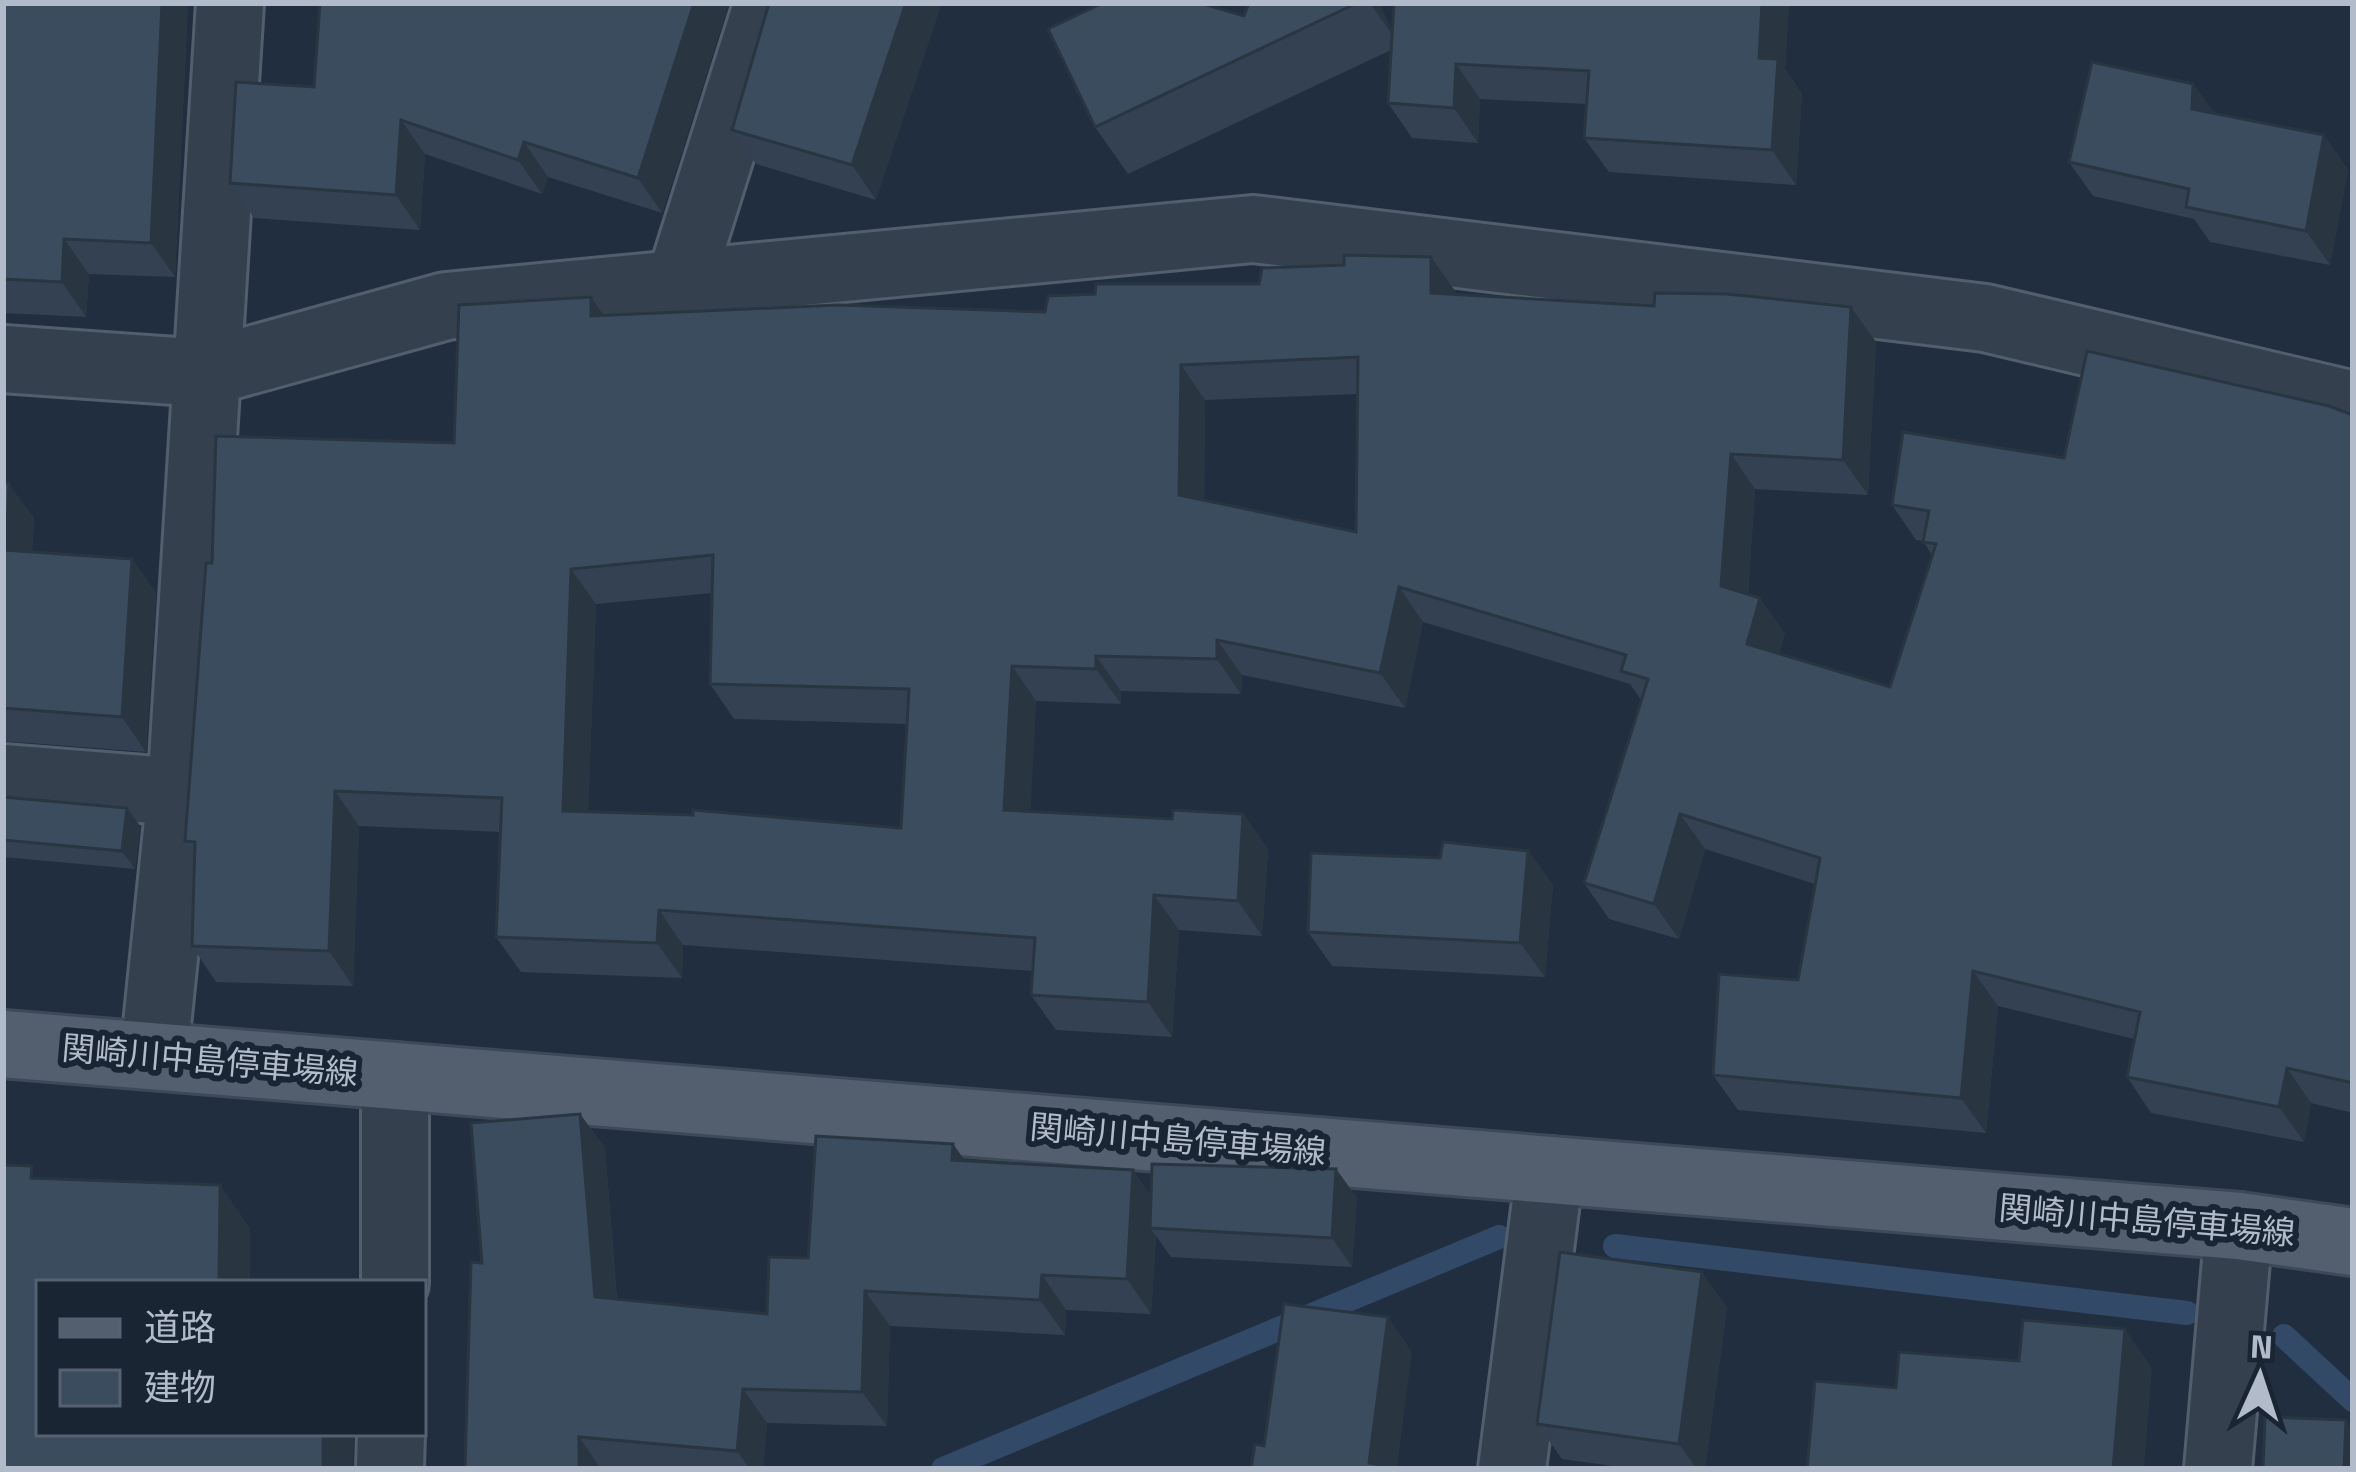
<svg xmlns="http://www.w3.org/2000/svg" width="2356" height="1472" font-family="'Titillium Web','Noto Sans JP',sans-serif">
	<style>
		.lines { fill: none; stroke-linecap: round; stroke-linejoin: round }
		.stream { stroke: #334968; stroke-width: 24 }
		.minor-casing { stroke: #535e6d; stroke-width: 72 }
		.major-casing { stroke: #3e4958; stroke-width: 72 }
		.minor { stroke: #35404f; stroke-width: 66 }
		.major { stroke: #535f6f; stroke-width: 66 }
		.wall { fill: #344152; fill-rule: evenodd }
		.shaded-wall { fill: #2a3542 }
		.building { fill: #3c4c5f; stroke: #2a3542; stroke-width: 3; fill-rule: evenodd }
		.labels { text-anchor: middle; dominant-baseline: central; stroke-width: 12; stroke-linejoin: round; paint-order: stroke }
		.street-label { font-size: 33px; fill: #b1bbca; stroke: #1a2534 }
	</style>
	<rect width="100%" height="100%" fill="#212e3f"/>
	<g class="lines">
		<g class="stream">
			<path d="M1615,1246L2187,1313"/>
			<path d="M2284,1336L2353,1400"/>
			<path d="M943,1469L1499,1237"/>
		</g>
		<g class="minor-casing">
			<g id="minor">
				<path d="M679,285L768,3"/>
				<path d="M3,359L204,373L446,306L1253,229L1985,318L2353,405"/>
				<path d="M3,778L181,792"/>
				<path d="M154,1054L181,792L230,3"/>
				<path d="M395,1283V1076"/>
				<path d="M390,1469L391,1433"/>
				<path d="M1512,1469L1550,1170"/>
				<path d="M2218,1469L2239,1226"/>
			</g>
		</g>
		<g class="major-casing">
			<path id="major" d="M3,1044L2239,1226L2353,1242"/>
		</g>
		<use href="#minor" class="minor"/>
		<use href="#major" class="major"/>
	</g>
	<g class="wall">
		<path d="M3,3H188L175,277L89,274L86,317L3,313Z"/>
		<path d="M729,3L662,213L548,177L542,194L425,154L420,230L254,218L230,183L314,87Z"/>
		<path d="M769,3L876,200L756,164L732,130Z"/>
		<path d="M1249,3H1379L1392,31L1394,3H1789L1785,69L1802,94L1796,185L1609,172L1584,138L1586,104L1480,99L1478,143L1412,138L1388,103L1391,50L1128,174L1095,127L1244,16Z"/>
		<path d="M2193,84L2214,113L2324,135L2348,170L2330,265L2210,242L2194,219L2093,196L2069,162Z"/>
		<path d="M1456,292V295L1654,306L1851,307L1876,342L1868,495L1755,489L1748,594L1785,633L1779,653L1890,687L1932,555L1923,541L1916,540L1892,505L2064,458L2353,415V1113L2311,1103L2304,1142L2151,1113L2127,1077L2134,1039L1998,1006L1986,1133L1738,1110L1713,1075L1798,980L1815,884L1705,849L1679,939L1609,919L1584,883L1641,700L1630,684L1423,622L1405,708L1242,675L1241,694L1121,691V704L1036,701L1030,812L1172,819L1243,814L1268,849L1262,936L1179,930L1172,1037L1056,1030L1031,995L1033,971L683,945L682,978L521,972L496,937L501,832L359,826L353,986L216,982L192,946L194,854L185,841L212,563L454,443L591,297L604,316L1045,312ZM1358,394L1356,532L1204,501L1205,400ZM712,593L710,684L734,719L907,724L901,828L588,811L596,604Z"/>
		<path d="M3,483L34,518L32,552L132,559L156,593L146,752L3,741Z"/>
		<path d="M3,797L127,808L140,826L135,869L3,857Z"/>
		<path d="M1528,851L1553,885L1545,977L1332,966L1308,932L1440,858Z"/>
		<path d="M580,1114L605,1148L617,1299L767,1314L808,1258L953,1144L965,1161L1151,1195L1336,1169L1357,1198L1352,1267L1171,1257L1156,1236L1151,1314L1066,1310L1065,1335L890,1326L887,1426L767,1423L763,1469H465L482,1263Z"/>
		<path d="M1727,1307L1705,1469H1634L1562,1459L1537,1424Z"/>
	</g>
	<g class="shaded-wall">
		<path d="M162,3H188L175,277L151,243Z"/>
		<path d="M694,3H729L662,213L638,178Z"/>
		<path d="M906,3H942L876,200L852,165Z"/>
		<path d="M1370,3H1379L1400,46Z"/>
		<path d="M1762,3H1789L1785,69L1802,94L1796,185L1772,150L1759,58Z"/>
		<path d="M1456,64L1480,99L1478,143L1454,108Z"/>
		<path d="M2193,84L2218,118L2192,109Z"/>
		<path d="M401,120L425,154L420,230L396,195Z"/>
		<path d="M2324,135L2348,170L2330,265L2306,231Z"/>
		<path d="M524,142L548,177L542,194L518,160Z"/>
		<path d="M64,239L89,274L86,317L62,282Z"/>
		<path d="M1431,257L1456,292L1455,328L1431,293Z"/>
		<path d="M591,297L616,333L591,316Z"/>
		<path d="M1851,307L1876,342L1868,495L1843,460Z"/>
		<path d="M1181,365L1205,400L1204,531L1179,495Z"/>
		<path d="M1731,454L1755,489L1746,621L1721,586Z"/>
		<path d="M9,484L34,518L30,584L6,550Z"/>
		<path d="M132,559L156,593L146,752L122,717Z"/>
		<path d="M571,569L596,604L587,846L563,811Z"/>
		<path d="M1399,587L1423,622L1405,708L1380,673Z"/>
		<path d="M1760,598L1785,633L1771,679L1747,644Z"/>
		<path d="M1217,640L1242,675L1241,694L1217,659Z"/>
		<path d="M1096,656L1121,691V704L1096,669Z"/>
		<path d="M1012,666L1036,701L1029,846L1004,810Z"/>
		<path d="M335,791L359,826L353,986L329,951Z"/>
		<path d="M127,808L140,826L135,869L122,851Z"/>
		<path d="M1243,814L1268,849L1262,936L1238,901Z"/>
		<path d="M1680,814L1705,849L1679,939L1654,904Z"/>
		<path d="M1528,851L1553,885L1545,977L1520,943Z"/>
		<path d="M1154,895L1179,930L1172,1037L1148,1002Z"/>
		<path d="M659,910L683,945L682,978L657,943Z"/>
		<path d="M1973,971L1998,1006L1986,1133L1961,1098Z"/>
		<path d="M2287,1068L2311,1103L2304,1142L2279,1107Z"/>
		<path d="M580,1114L605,1148L619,1332L595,1297Z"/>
		<path d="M953,1144L978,1179L952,1160Z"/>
		<path d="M1336,1169L1357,1198L1352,1267L1332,1238Z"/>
		<path d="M1133,1170L1157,1204L1150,1228L1156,1236L1151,1314L1127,1279Z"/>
		<path d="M220,1185L250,1228V1283H219Z"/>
		<path d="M1702,1272L1727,1307L1705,1469H1697L1679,1444Z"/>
		<path d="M1042,1275L1066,1310L1065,1335L1040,1300Z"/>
		<path d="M865,1291L890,1326L887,1426L862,1392Z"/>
		<path d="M1388,1317L1412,1352L1397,1469L1369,1463Z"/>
		<path d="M2125,1329L2152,1368L2144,1469H2113Z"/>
		<path d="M743,1389L767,1423L763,1469H750L737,1451Z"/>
		<path d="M2346,1420L2353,1429V1469H2344Z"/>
		<path d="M323,1433H354L353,1469H323Z"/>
		<path d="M579,1437L601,1469H579Z"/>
	</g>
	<g class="building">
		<path d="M3,3H162L151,243L64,239L62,282L3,279Z"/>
		<path d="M320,3H694L638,178L524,142L518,160L401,120L396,195L230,183L236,82L314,87Z"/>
		<path d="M769,3H906L852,165L732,130Z"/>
		<path d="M1103,3H1200L1244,16L1249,3H1357L1095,127L1048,29Z"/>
		<path d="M1394,3H1762L1759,58L1778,59L1772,150L1584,138L1589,71L1456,64L1454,108L1388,103Z"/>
		<path d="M2092,62L2193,84L2192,109L2324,135L2306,231L2186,207L2189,189L2069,162Z"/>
		<path d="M1344,255L1431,257V293L1654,306L1655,293L1727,294L1851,307L1843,460L1731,454L1721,586L1760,598L1747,644L1890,687L1936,544L1923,542L1929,511L1892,505L1903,432L2064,458L2087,351L2329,406L2353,415V1083L2287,1068L2279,1107L2127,1077L2140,1012L1973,971L1961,1098L1713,1075L1719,974L1798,980L1820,858L1680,814L1654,904L1584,883L1648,679L1621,671L1626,655L1399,587L1380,673L1217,640V659L1096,656V669L1012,666L1004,810L1172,819L1173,810L1243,814L1238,901L1154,895L1148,1002L1031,995L1035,938L659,910L657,943L496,937L502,798L335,791L329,951L192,946L195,842L185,841L206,563H212L216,436L454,443L459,305L591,297V316L838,305L1045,312L1048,296L1095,294L1096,284H1259L1262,268L1344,265ZM1358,357L1356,532L1179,495L1181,365ZM713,555L710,684L909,689L901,828L693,810V815L563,811L571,569Z"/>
		<path d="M3,483L9,484L6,550L132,559L122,717L3,708Z"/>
		<path d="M3,797L127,808L122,851L3,840Z"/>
		<path d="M1443,842L1528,851L1520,943L1308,932L1311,853L1440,858Z"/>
		<path d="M580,1114L595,1297L767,1314L769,1257L808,1258L816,1136L953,1144L952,1160L1133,1170L1127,1279L1042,1275L1040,1300L865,1291L862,1392L743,1389L737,1451L579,1437V1469H465L471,1262L482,1263L471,1123Z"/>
		<path d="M1152,1164L1336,1169L1332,1238L1150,1228Z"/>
		<path d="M3,1165L32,1166L31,1178L220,1185L219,1283H39V1433H323V1469H3Z"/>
		<path d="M1560,1252L1702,1272L1679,1444L1537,1424Z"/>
		<path d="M1284,1304L1388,1317L1369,1463L1403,1469H1251L1255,1444L1264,1446Z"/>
		<path d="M2023,1320L2125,1329L2113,1469H1807L1815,1381L1896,1388L1899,1352L2019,1361Z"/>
		<path d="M2265,1417L2346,1420L2344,1469H2263Z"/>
	</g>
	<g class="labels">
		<g class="street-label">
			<text transform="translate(210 1060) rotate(5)">関崎川中島停車場線</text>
			<text transform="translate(1178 1139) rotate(5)">関崎川中島停車場線</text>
			<text transform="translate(2147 1220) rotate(5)">関崎川中島停車場線</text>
		</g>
	</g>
	<rect width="2356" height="1472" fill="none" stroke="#b1bbca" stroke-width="12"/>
	<rect x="36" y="1280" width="390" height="156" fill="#1a2534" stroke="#566170" stroke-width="3"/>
	<rect x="60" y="1319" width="60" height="18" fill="#535f6f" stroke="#566170" stroke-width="3"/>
	<text x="144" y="1340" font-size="36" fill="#b1bbca">道路</text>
	<rect x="60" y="1370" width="60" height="36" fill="#3c4c5f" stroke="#566170" stroke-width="3"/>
	<text x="144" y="1400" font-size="36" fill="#b1bbca">建物</text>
	<g transform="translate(2260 1376) rotate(3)" stroke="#1a2534" stroke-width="9" paint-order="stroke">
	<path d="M0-9L21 45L0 30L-21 45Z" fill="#b1bbca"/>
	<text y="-18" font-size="33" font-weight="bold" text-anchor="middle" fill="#b1bbca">N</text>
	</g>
</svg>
